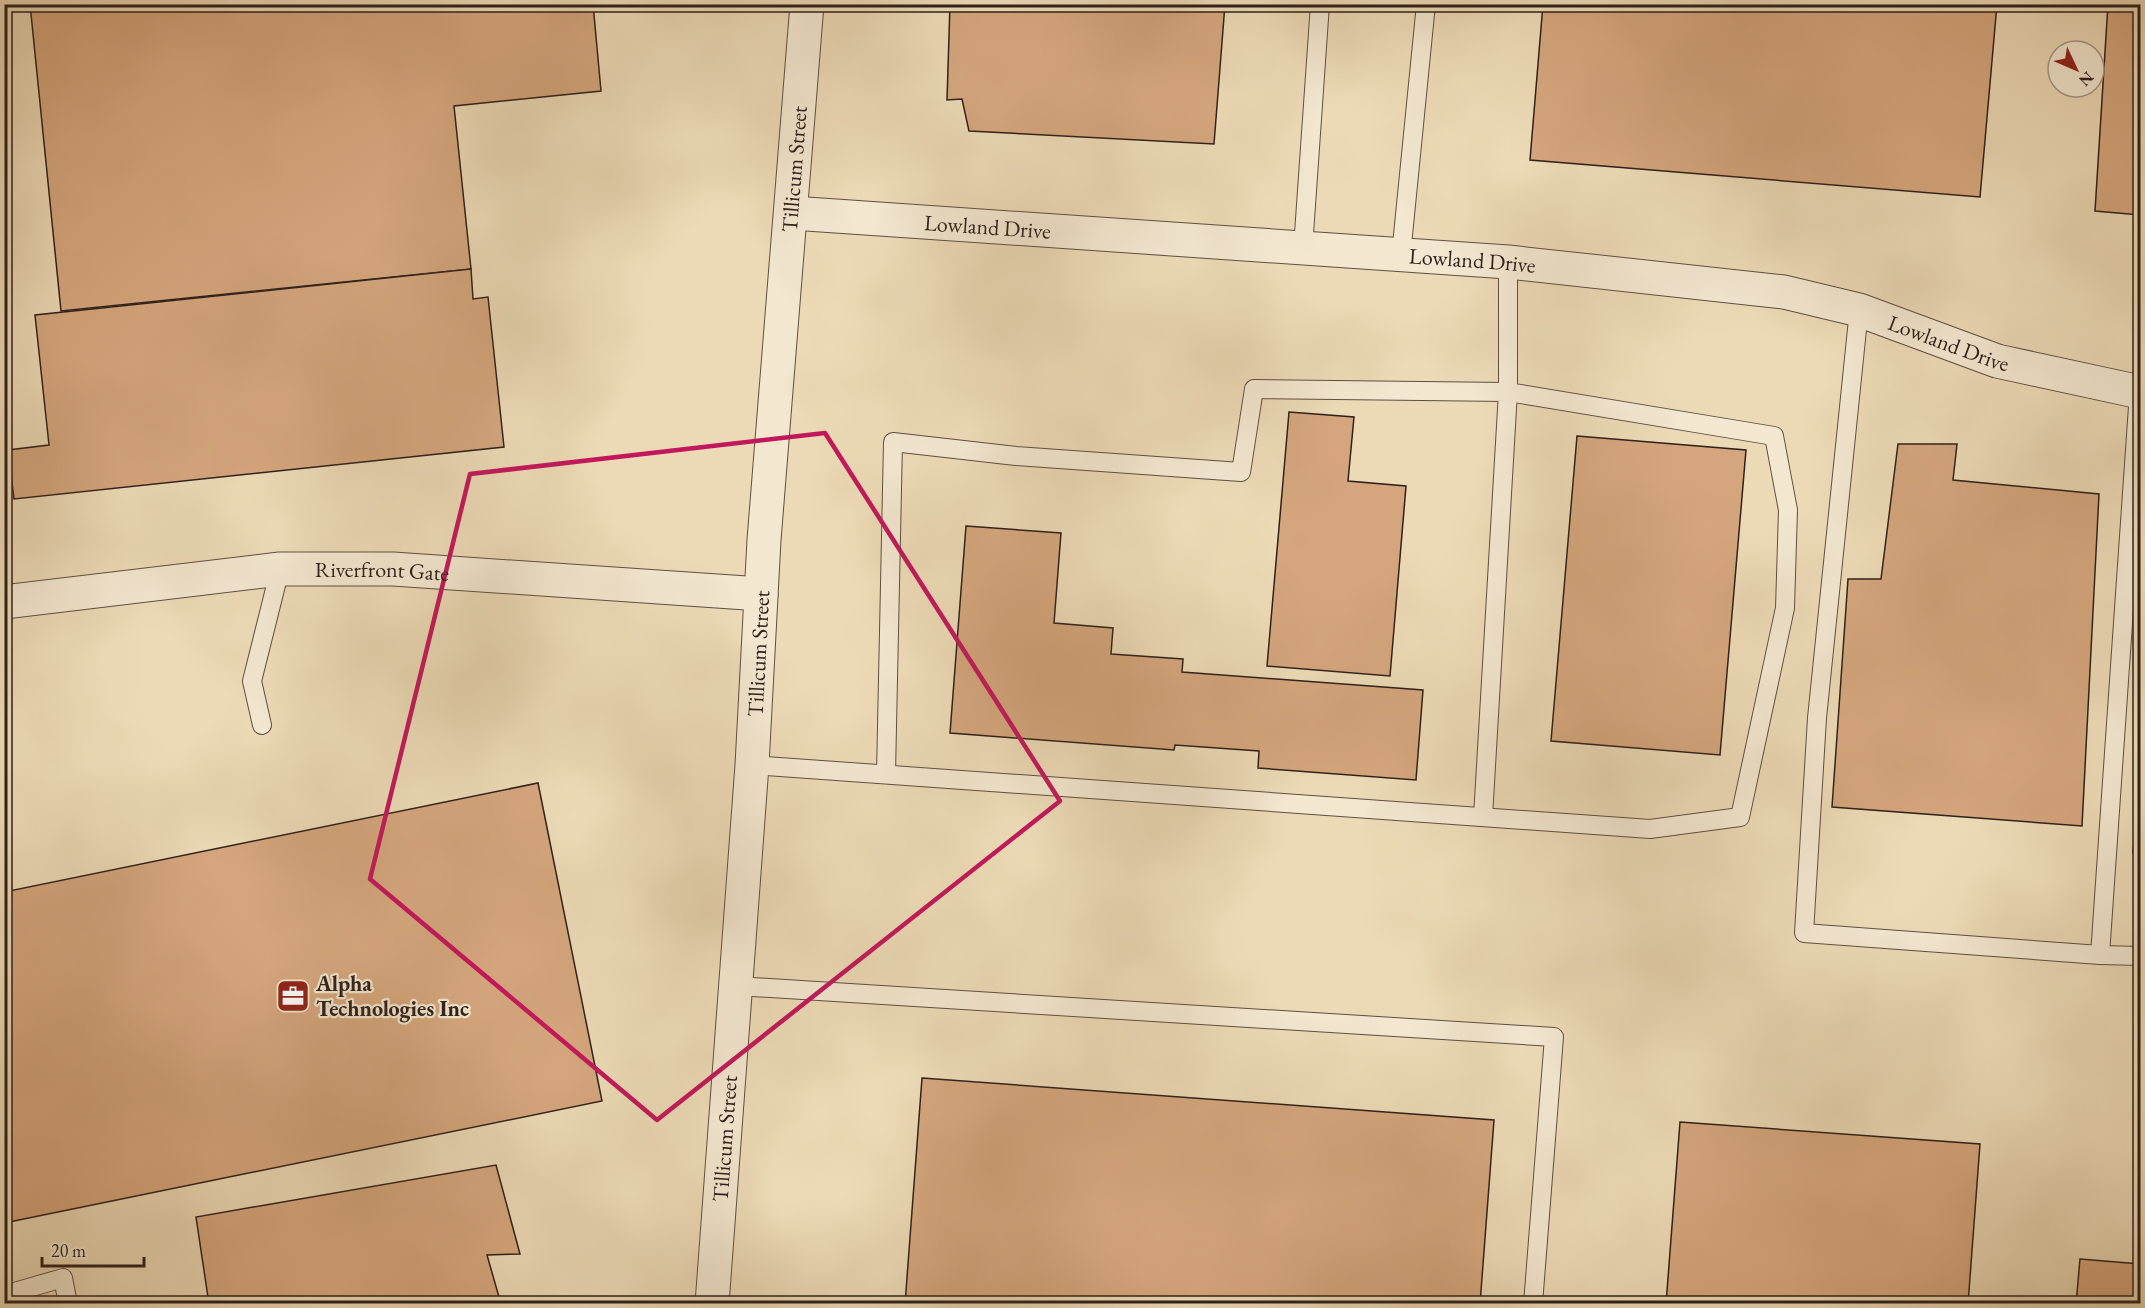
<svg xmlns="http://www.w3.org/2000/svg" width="2145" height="1308" font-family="'EB Garamond',serif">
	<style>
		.building { fill: #d5a67d; stroke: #2e201b; stroke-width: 1.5 }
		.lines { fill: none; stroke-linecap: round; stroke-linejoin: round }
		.lane-casing { stroke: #5e4e42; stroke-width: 20 }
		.street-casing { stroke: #5e4e42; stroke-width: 35 }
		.lane { stroke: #f3e7d0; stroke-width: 18 }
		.street { stroke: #f3e7d0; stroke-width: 33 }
		.marked { fill: none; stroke: #c2185b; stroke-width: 4.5; stroke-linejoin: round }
		.labels { text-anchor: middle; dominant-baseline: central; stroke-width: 4.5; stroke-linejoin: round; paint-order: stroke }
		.street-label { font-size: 22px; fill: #2e201b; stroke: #f3e7d0 }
		.poi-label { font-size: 22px; font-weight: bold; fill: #2e201b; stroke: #f3e7d0; text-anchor: start }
	</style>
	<rect width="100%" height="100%" fill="#ecdab6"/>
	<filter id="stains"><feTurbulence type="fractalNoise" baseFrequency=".00333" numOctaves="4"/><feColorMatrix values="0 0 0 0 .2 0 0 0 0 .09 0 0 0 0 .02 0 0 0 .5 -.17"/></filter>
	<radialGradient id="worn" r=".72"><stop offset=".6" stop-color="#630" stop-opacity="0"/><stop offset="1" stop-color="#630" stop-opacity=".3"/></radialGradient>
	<g class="building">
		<path d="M30,4H593L601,91L454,106L471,269L61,311Z"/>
		<path d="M950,4H1225L1214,144L969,131L962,99L947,100Z"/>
		<path d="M1543,4H1997L1980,197L1530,160Z"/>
		<path d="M2108,4H2140V215L2095,211Z"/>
		<path d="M471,269L473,299L488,297L504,447L14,499L8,450L49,445L35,315Z"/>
		<path d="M1289,412L1354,417L1348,481L1406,486L1390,676L1267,666Z"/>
		<path d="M1577,436L1746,450L1720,755L1551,741Z"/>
		<path d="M1898,444H1957L1953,480L2099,494L2082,826L1832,807L1848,579H1881Z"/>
		<path d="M966,526L1061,533L1054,623L1113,628L1111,654L1183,659L1182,672L1423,690L1416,780L1258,768L1259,751L1175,745L1174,750L950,733Z"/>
		<path d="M2140,765V853H2133Z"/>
		<path d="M538,783L602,1101L4,1223V892Z"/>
		<path d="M922,1078L1494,1120L1480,1304H905Z"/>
		<path d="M1680,1122L1980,1144L1968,1304H1666Z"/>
		<path d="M496,1165L520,1254L487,1255L501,1304H209L196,1217Z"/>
		<path d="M2080,1259L2140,1264V1304H2076Z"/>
	</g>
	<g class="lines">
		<g class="lane-casing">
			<g id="lane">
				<path d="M1303,248L1320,4"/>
				<path d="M1401,255L1426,4"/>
				<path d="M1859,310L1817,718L1804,933L2100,955L2140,956"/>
				<path d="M262,725L252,681L280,569"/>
				<path d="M752,765L1650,829L1740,817L1785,608L1788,510L1774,436L1508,392V262"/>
				<path d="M886,774L893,442L1016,456L1241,472L1254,389L1508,392L1483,817"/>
				<path d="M2100,955L2139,392"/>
				<path d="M737,986L1554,1037L1533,1304"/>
				<path d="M4,1295L63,1278L68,1304"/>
			</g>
		</g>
		<g class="street-casing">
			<g id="street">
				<path id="s1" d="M792,213L1508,262L1784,292L1859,310L1997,361L2140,392"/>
				<path id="s2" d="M4,602L280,569H393L761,594"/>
				<path id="s3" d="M712,1304L752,765L764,540L807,4"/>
			</g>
		</g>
		<use href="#lane" class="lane"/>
		<use href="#street" class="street"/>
	</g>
	<path class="marked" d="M825,433L1060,801L657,1120L370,879L470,474Z"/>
	<defs>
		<g id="office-square" transform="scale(1.725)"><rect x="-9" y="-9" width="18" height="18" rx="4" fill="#8f2418" stroke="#f3e7d0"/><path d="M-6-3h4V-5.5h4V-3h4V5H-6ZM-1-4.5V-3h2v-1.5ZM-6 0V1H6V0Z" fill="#fff"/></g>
	</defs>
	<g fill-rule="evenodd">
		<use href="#office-square" x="293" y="996"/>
	</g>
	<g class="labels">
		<g class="street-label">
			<text stroke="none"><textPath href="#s3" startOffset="1138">Tillicum Street</textPath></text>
			<text stroke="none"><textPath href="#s1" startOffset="196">Lowland Drive</textPath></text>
			<text stroke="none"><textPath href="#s1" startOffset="682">Lowland Drive</textPath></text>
			<text stroke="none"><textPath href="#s1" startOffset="1168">Lowland Drive</textPath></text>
			<text stroke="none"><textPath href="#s2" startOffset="380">Riverfront Gate</textPath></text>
			<text stroke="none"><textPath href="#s3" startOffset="652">Tillicum Street</textPath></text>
			<text stroke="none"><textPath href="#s3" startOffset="166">Tillicum Street</textPath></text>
		</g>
		<g class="poi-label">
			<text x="316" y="983">Alpha<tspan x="316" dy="25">Technologies Inc</tspan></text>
		</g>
	</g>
	<rect width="2145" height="1308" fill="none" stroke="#ecdab6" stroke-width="24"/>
	<rect x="6" y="6" width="2133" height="1296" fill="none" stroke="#2e201b" stroke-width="3"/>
	<rect x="12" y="12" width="2121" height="1284" fill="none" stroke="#2e201b" stroke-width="1.5"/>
	<g transform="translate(2076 69) rotate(134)"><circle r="28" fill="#f3e7d0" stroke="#a49788" stroke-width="1.5"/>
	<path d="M0-4.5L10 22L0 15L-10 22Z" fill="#8f2418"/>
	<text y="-9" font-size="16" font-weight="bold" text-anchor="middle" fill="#2e201b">N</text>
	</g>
	<path d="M42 1257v9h102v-9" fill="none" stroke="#2e201b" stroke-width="3"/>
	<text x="51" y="1257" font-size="18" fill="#2e201b" stroke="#f3e7d0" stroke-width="4.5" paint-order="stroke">20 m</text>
	<rect width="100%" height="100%" filter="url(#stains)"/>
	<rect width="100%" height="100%" fill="url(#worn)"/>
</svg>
